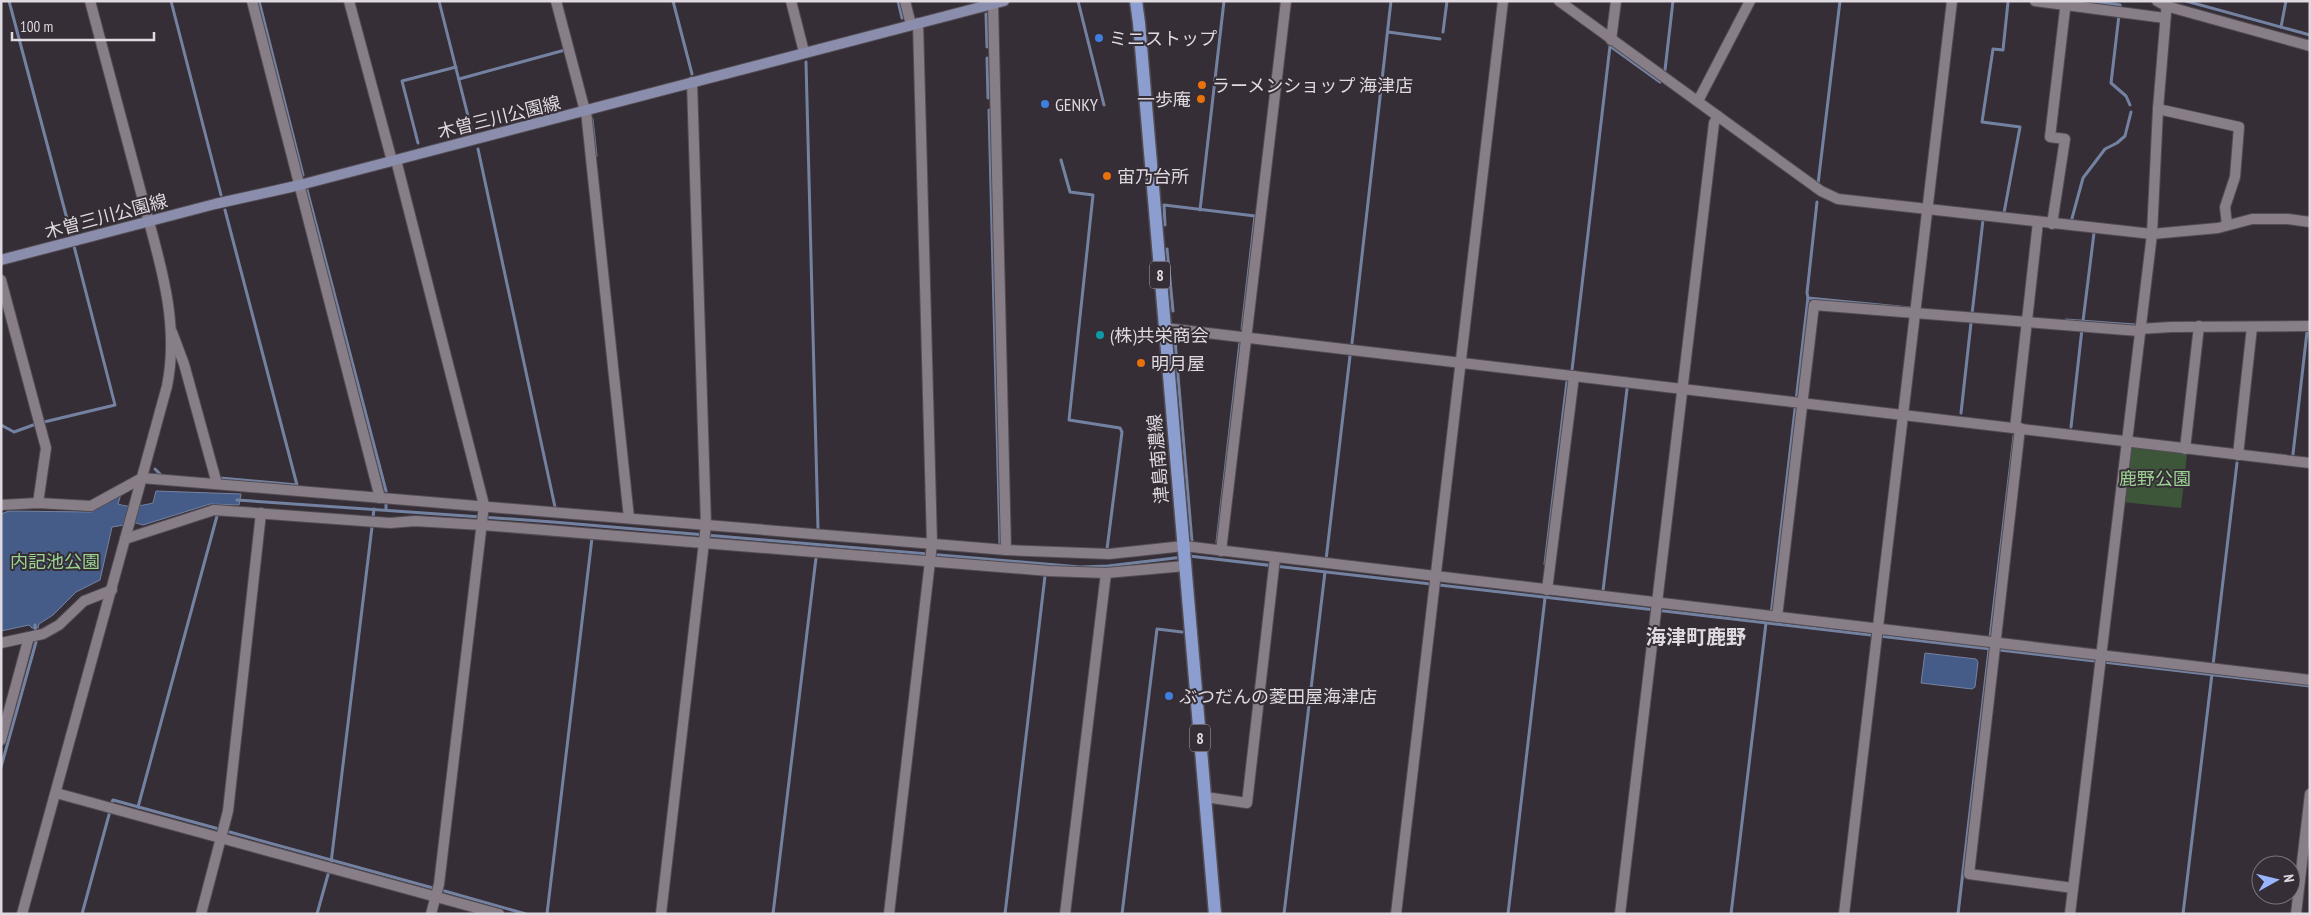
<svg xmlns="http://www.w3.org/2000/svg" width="2311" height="915" font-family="'PT Sans Narrow','Noto Sans JP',sans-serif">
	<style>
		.green { fill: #3d5539 }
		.water { fill: #465c88; stroke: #7482a2 }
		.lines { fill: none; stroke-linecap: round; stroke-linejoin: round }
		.stream { stroke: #7482a2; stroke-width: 3 }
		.minor-casing { stroke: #534d53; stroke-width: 12 }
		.tertiary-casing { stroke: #534d53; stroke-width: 12 }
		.secondary-casing { stroke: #534d53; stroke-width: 12 }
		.primary-casing { stroke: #534d53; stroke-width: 15 }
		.minor { stroke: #887e88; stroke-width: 10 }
		.tertiary { stroke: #887e88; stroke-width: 10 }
		.secondary { stroke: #8a8eac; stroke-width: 10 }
		.primary { stroke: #8c9ecf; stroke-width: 12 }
		.shop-dot { fill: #3f7fe0; stroke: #362e36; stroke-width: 2 }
		.food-dot { fill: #e8710a; stroke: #362e36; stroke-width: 2 }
		.culture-dot { fill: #0f9aa8; stroke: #362e36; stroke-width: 2 }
		.labels { text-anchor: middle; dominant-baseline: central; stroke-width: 4; stroke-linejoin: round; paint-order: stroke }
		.shield { fill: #362e36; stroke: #aca6ac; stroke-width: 1 }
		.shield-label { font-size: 16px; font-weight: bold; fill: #dfdadf }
		.poi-label { font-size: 18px; fill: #dfdadf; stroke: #362e36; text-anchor: start }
		.street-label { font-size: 18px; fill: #dfdadf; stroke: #362e36 }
		.park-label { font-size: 18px; fill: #9ad291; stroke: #362e36 }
		.quarter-label { font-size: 20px; font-weight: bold; fill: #dfdadf; stroke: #362e36 }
	</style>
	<rect width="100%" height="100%" fill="#362e36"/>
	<path class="green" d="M2129,447L2187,454L2181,508L2122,502Z"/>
	<g class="water">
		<path d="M156,491L241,494L239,505L210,504L143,525L136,523L112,527L100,580L76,592L53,615L39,624L38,628H32L29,625L1,631V514L9,511L91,512L121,494L118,504C130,508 140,506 153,503Z"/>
		<path d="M1925,653L1976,659L1978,662L1975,687L1972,689L1921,683Z"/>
	</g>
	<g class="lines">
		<g class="stream">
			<path d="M9,1L71,234"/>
			<path d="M171,1L221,195"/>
			<path d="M259,1L303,175"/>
			<path d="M439,1L471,128"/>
			<path d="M673,1L692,74"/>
			<path d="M898,1L902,18"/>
			<path d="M1078,1L1104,105"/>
			<path d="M2090,1L2120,5V7"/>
			<path d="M2186,1L2310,35"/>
			<path d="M986,14L987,47"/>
			<path d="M2119,15L2111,83L2126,96L2130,105"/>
			<path d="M2281,27L2286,1"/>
			<path d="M1388,32L1440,39"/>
			<path d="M1443,32L1447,1"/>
			<path d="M987,58L988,98"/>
			<path d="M806,62L818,529"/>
			<path d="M1665,70L1673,1"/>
			<path d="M459,79L565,50"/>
			<path d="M989,110L1000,545"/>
			<path d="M592,119L596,156"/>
			<path d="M418,143L402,81L456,67"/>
			<path d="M478,149L555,507"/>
			<path d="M1061,160L1070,192L1093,195L1069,420L1120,428L1122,432L1107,549"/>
			<path d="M1818,184L1840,1"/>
			<path d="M307,190L386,491"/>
			<path d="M1200,210L1224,1"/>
			<path d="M2002,213H2004L2020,127L1982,122L1993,49L2003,50L2008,2"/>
			<path d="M2071,222L2083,178L2105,149L2117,143L2125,136L2131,112"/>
			<path d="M1165,225L1164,205L1255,216L1242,329"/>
			<path d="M1167,249L1173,311"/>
			<path d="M1808,298L1807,293L1817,202"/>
			<path d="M1972,314L1983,220"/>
			<path d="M2066,320L2135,325"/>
			<path d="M2083,321L2094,233"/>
			<path d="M1175,340L1192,542"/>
			<path d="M1352,343L1391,1"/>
			<path d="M1572,370L1610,46L1660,82"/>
			<path d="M1961,413L1971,323"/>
			<path d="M44,422L115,405L74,246"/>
			<path d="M1,425L14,432L36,424"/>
			<path d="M2071,427L2082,329"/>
			<path d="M2293,454L2307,332"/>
			<path d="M155,469L161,475"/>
			<path d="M220,478L297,485L225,210"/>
			<path d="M237,500L553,522L1080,567L1108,566L1183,557"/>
			<path d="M386,509V503"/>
			<path d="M373,517L374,509"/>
			<path d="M1217,542L1240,342"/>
			<path d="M1189,556L2310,686"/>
			<path d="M1326,560L1350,356"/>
			<path d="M1545,564L1567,381"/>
			<path d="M1603,591L1627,389"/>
			<path d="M1771,615L1808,298L1910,308"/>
			<path d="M1990,638L2014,436"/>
			<path d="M2213,665L2237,463"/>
			<path d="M1,767L36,642L35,625"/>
			<path d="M112,802L113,800L219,829"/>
			<path d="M138,807L217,516"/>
			<path d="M226,831L433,888"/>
			<path d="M331,863L372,527"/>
			<path d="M441,890L526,914"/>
			<path d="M82,914L110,811"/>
			<path d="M317,914L329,871"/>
			<path d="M547,914L592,538"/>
			<path d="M773,914L816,558"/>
			<path d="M1005,914L1045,576"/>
			<path d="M1122,914L1157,629L1182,632"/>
			<path d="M1284,914L1325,572"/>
			<path d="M1508,914L1545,598"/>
			<path d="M1731,914L1766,623"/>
			<path d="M1958,914L1989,650"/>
			<path d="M2183,914L2212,674"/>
		</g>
		<g class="minor-casing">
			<g id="minor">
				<path d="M252,1L380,498"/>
				<path d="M349,1L392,161"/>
				<path d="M556,1L585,111"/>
				<path d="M791,1L804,52"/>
				<path d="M905,1L911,25"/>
				<path d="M1559,1L1821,191L1838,199L2152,234L2218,228L2252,219H2288L2310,222"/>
				<path d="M2035,1L2165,18"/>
				<path d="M2157,1L2166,6L2310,46"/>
				<path d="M993,4L1006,550"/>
				<path d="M1611,40L1616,1"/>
				<path d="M1698,101L1750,1"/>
				<path d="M2158,109L2239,127L2235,177L2225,207L2227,225"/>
				<path d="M586,111L629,518"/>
				<path d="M396,160L484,505L439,884L431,914"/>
				<path d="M2052,224L2065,139L2050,137L2066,1"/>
				<path d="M1,280L46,448L38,503"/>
				<path d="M2139,329L2171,327L2310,326"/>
				<path d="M172,332L184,364L217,484"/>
				<path d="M2015,428L2038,222"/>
				<path d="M2020,428L1969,874L2073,888"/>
				<path d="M2185,449L2199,326"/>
				<path d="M2238,455L2252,327"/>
				<path d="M1,505L38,503L91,506L142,478L1006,550L1109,554L1184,546L2310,680"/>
				<path d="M125,539L214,510L390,523L415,521L482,525L1049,571L1106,573L1185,566"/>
				<path d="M1221,551L1286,1"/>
				<path d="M1547,590L1574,376"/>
				<path d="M1777,617L1814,305L2139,331"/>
				<path d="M1,643L43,634L59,625L84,601L112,590"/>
				<path d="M1,740L29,637"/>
				<path d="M56,793L499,914"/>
				<path d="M1205,797L1247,803L1275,558"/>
				<path d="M201,914L228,811L261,513"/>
				<path d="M661,914L706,525L692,82"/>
				<path d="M889,914L932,544L918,23"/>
				<path d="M1065,914L1106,573"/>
				<path d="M1396,914L1503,1"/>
				<path d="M1620,914L1714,123L1718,116"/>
				<path d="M2070,914L2152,234L2158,109L2167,1"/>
				<path d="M2296,914L2310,794"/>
			</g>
		</g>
		<g class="tertiary-casing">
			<g id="tertiary">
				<path d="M1165,328L2310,463"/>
				<path d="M22,914L167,386C181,317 156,251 139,185C123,124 107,63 90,1"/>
				<path d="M1844,914L1952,1"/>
			</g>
		</g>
		<g class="secondary-casing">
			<path id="secondary" d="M1,260L215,204L300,185L1004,1"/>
		</g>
		<g class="primary-casing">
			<path id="primary" d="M1136,1L1139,23L1215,914"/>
		</g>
		<use href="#minor" class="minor"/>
		<use href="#tertiary" class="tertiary"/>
		<use href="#secondary" class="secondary"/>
		<use href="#primary" class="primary"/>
	</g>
	<g class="shop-dot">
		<circle cx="1099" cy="38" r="5"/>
		<circle cx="1045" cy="104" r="5"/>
		<circle cx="1169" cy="696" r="5"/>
	</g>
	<g class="food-dot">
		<circle cx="1202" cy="85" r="5"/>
		<circle cx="1201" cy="99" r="5"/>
		<circle cx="1107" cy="176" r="5"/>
		<circle cx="1141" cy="363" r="5"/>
	</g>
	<circle class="culture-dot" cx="1100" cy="335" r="5"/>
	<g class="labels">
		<g class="shield">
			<rect x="1150" y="261.5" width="20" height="27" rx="4"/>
			<rect x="1190" y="724.5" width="20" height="27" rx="4"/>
		</g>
		<g class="shield-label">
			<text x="1160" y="275">8</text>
			<text x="1200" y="738">8</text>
		</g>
		<g class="poi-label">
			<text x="1109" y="38">ミニストップ</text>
			<text x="1212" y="85">ラーメンショップ 海津店</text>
			<text x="1191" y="99" text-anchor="end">一歩庵</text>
			<text x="1055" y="104">GENKY</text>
			<text x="1117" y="176">宙乃台所</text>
			<text x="1110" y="335">(株)共栄商会</text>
			<text x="1151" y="363">明月屋</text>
			<text x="1179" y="696">ぶつだんの菱田屋海津店</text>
		</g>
		<g class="street-label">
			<text transform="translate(499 117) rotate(-14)">木曽三川公園線</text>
			<text transform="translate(106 216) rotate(-15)">木曽三川公園線</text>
			<text transform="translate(1158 459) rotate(-95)">津島南濃線</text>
		</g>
		<g class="park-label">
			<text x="2155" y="478">鹿野公園</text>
			<text x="55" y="561">内記池公園</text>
		</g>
		<g class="quarter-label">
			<text x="1696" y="637">海津町鹿野</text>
		</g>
	</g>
	<rect width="2311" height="915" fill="none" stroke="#dfdadf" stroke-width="5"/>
	<g transform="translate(2276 880) rotate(82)"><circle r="24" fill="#362e36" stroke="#7a737a"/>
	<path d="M0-4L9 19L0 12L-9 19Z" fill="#98b5fd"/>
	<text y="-8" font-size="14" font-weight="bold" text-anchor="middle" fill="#dfdadf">N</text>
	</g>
	<path d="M12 32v8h142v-8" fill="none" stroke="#dfdadf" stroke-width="2.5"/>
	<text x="20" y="32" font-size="15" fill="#dfdadf" stroke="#362e36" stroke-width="4" paint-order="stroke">100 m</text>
</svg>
